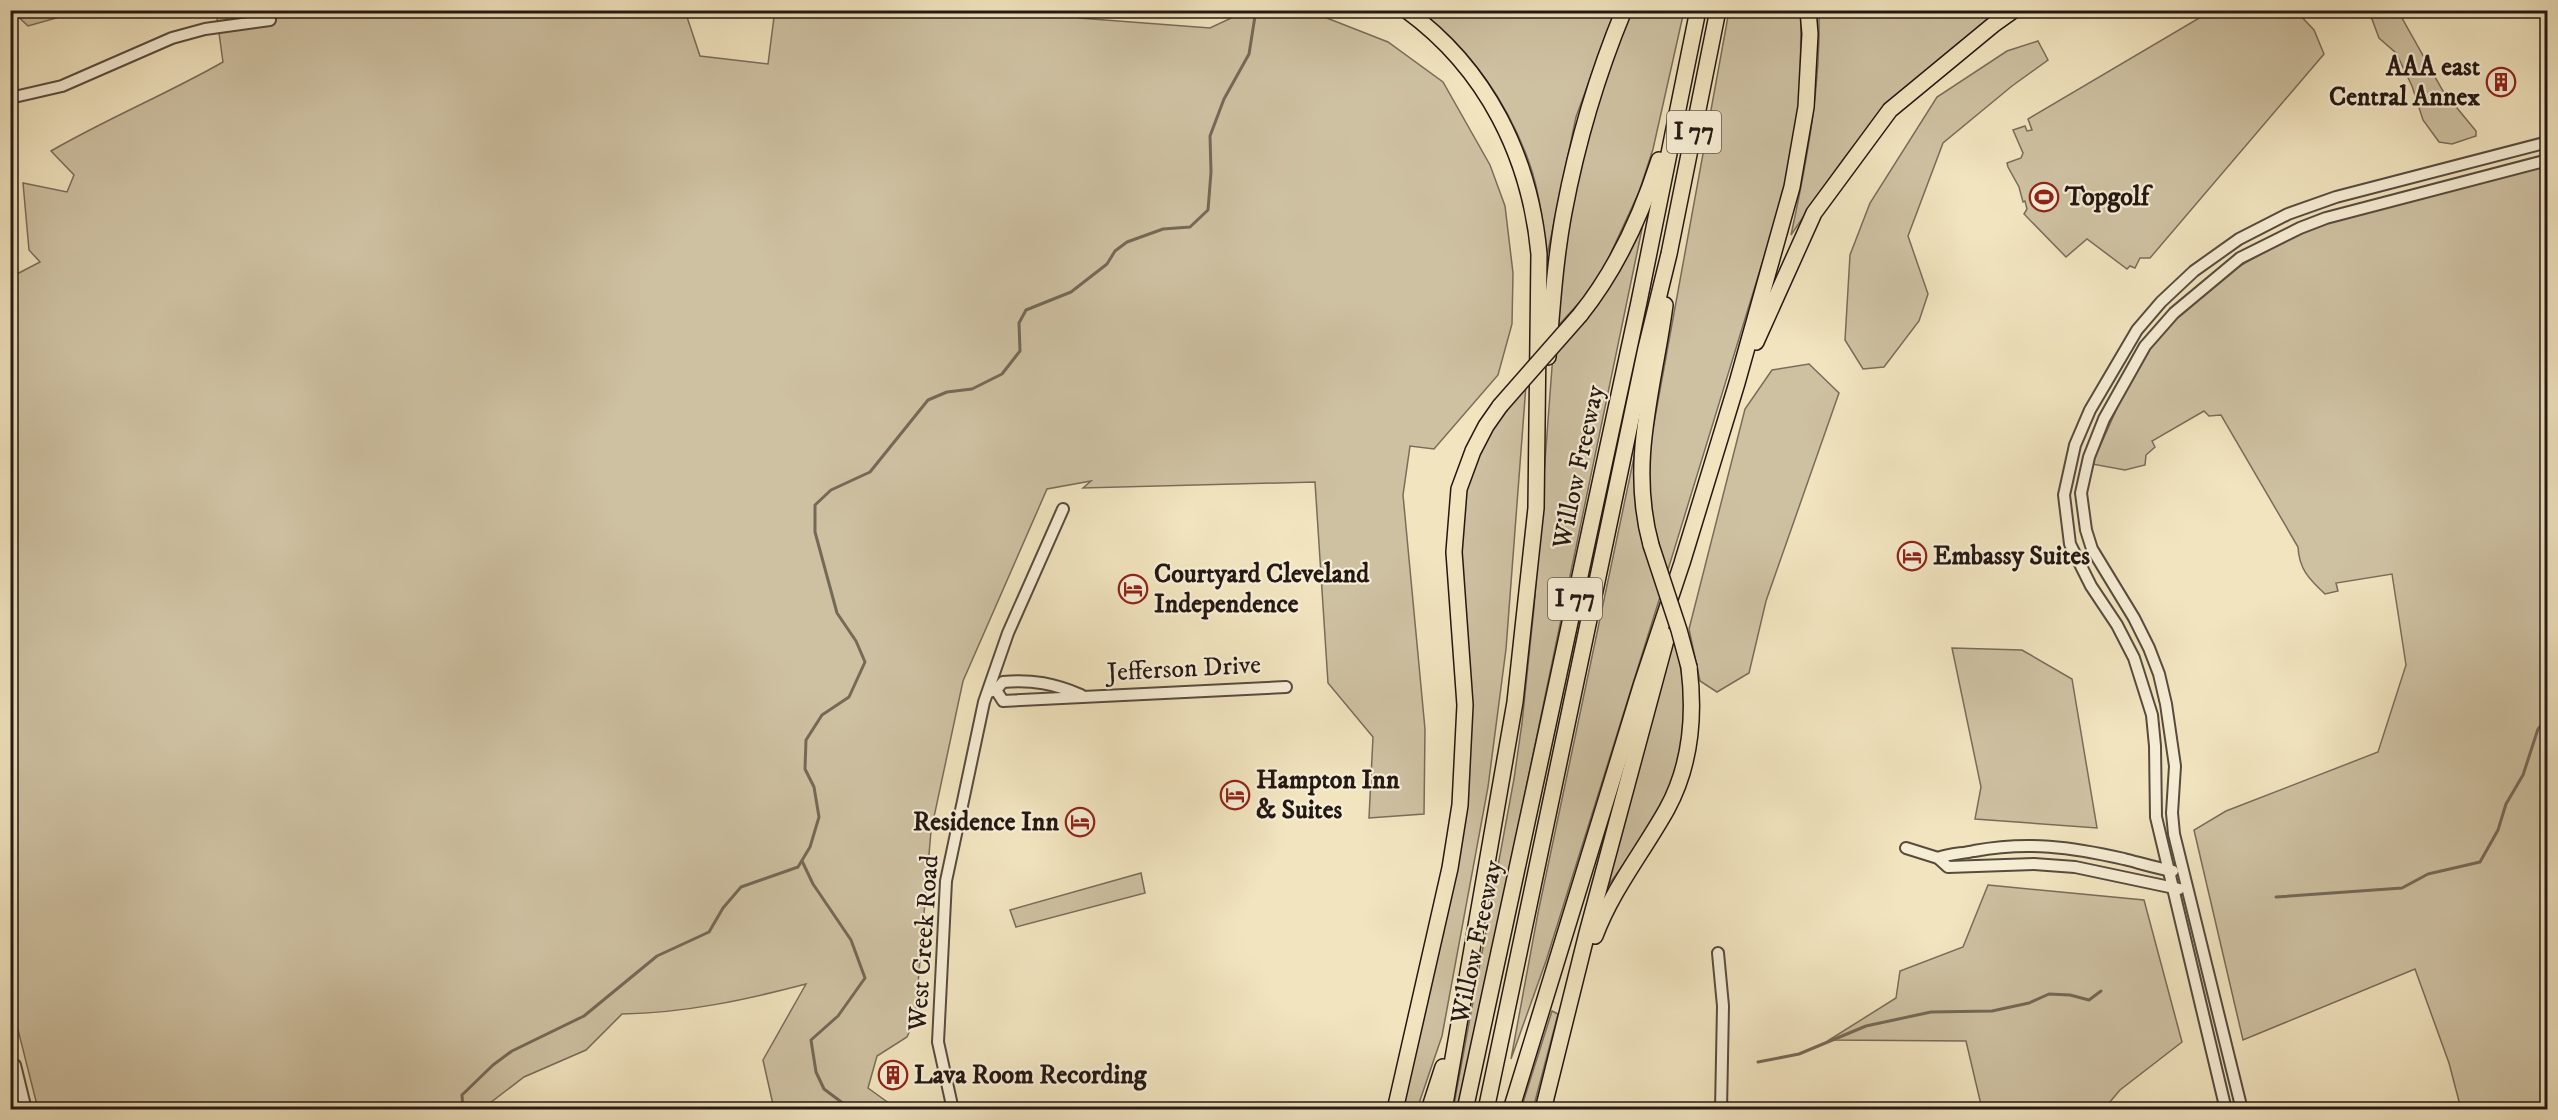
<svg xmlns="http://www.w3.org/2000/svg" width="2558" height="1120" font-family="'IM FELL DW Pica',serif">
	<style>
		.green { fill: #cec1a2; stroke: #796c5a; stroke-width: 1.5 }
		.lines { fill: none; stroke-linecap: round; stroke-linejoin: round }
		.stream { stroke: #756957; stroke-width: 3 }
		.minor-casing { stroke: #574b3e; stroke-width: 14 }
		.highway-casing { stroke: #241813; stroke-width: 18 }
		.minor { stroke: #f6edd5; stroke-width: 10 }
		.highway { stroke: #f1e4bf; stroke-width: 15 }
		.highway-bridge-casing { stroke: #241813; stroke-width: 18; stroke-linecap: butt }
		.highway-bridge { stroke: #f1e4bf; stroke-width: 15 }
		.labels { text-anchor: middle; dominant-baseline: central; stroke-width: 4.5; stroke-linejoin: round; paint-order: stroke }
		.shield { fill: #f6edd5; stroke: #63584d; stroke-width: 1.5 }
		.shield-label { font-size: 24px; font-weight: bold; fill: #241813 }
		.poi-label { font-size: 26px; font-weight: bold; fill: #241813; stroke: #f6edd5; text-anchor: start }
		.street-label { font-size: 26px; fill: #241813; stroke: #f6edd5 }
	</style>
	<rect width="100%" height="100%" fill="#f1e4bf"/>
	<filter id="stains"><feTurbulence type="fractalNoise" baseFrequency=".00333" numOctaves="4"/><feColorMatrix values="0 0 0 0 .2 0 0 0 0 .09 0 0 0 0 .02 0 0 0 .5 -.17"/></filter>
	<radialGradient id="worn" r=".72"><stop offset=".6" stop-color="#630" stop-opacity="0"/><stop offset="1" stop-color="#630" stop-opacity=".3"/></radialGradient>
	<g class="green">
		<path d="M1073,10L1079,18L1210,28L1246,11H1309L1388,42L1443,82L1490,165L1505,206L1513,273L1512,324L1498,375L1434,449L1410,446L1403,495L1425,729L1424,814L1369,818L1373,737L1328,683L1315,482L1083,488L1091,481L1047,489L963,681L931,831L915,1019L907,1037L877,1056L868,1088L897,1109H774L763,1060L806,984C745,1000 685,1013 622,1014L586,1050L524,1077L482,1109H38L10,998V258L13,276L40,262L29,250L23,183L67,192L74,175L51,151C108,118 167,94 223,62L216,11H685L700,56L768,64L774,17L772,11Z"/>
		<path d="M12,11H81L28,26Z"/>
		<path d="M1419,11H1615L1576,117L1547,256C1543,226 1540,194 1530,165C1509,105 1471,48 1419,11Z"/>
		<path d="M1630,11H1684L1653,149L1639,192L1597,283L1557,327C1562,275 1566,223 1577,172C1588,116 1609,63 1630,11Z"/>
		<path d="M1729,11H1801L1800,109L1784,188L1772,231L1667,573L1649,517L1650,445Z"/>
		<path d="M1819,11H2001C1946,50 1895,95 1852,148C1830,176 1811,206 1791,235C1807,161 1821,87 1819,11Z"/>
		<path d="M2211,11H2296L2314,30L2324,54L2150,258H2140L2135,268L2130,266L2127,269L2087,239L2066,257L2024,214L2027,209L2025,201L2023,202L2019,187L2008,167L2007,163L2021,158L2023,153L2013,130L2025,126L2027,131L2032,130L2028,119Z"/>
		<path d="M2369,11H2398L2443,91L2476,131V136L2452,144L2439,142L2423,120L2412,86L2396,53L2379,38Z"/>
		<path d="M2038,41L2048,60L2012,86L1943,143L1908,236L1928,294L1919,321L1884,367L1863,369L1845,340L1850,255L1870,203L1937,97L2007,51Z"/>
		<path d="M2547,166V1109H2461L2449,1063L2415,969L2243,1040L2194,830L2226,811L2378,752L2406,665L2392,574L2336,583L2338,591L2325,594C2309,579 2299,569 2298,547L2221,415L2209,416L2204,411L2152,441L2155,447L2146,455L2145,465L2125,470L2092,464L2127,386L2150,346L2170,323L2220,277L2308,228Z"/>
		<path d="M1640,223L1643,224L1478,1020L1459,1109L1453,1110L1514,779L1522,723L1534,608L1553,354Z"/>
		<path d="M1809,364L1839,393L1766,601L1749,673L1717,692L1700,681L1689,629L1745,409L1772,370Z"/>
		<path d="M1526,385L1506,649L1488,787L1442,1036L1417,1109L1399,1110L1462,833L1460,535L1468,481L1492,428Z"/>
		<path d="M1637,443C1632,502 1642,541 1660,597L1546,961L1511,1059L1538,913Z"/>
		<path d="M1674,638C1704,752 1669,801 1605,890Z"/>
		<path d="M1952,648L2022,650L2072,679L2097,828L1975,819L1981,787Z"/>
		<path d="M1141,873L1145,893L1016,927L1010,910Z"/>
		<path d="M1988,885L2144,900L2182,1042L2120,1090L2104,1109H1982L1966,1041L1829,1040L1896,998L1900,971L1963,947Z"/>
		<path d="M1552,1011L1558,1014L1533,1109H1521Z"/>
	</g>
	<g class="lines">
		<g class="stream">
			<path d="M802,861L813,884L851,940L865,978L838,1016L811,1040L816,1072L824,1089L852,1110"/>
			<path d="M2276,897L2402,888L2428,874L2480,862L2498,830L2506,804L2523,775L2538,729L2548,718"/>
			<path d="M1758,1062L1799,1054L1866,1026L1931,1012L1992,1011L2029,1003L2049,994L2070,995L2089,1000L2101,991"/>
			<path d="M463,1110L462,1095L493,1065L512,1051L584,1016L657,956L709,932L723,908L741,887L798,867L810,847L819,817L814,787L805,769L806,740L822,715L849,697L865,662L856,641L837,613L815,532V505L831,490L870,472L928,400L947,392L972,389L1002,374L1020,351L1019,323L1026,310L1071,292L1107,264L1115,251L1127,242L1163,229L1190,227L1208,210L1211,172L1210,136L1224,99L1249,54L1256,10"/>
		</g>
		<g class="minor-casing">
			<g id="minor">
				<path d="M10,98L62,86L172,38L205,29L270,20"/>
				<path d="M996,690L1003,701L1286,687"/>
				<path d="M989,692L996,690L1003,682C1032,679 1055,684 1081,695"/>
				<path d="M1906,848L1938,858L1948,867L2034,864L2075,867L2179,889"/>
				<path d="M1938,858C1951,853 1961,854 1974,851C2028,841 2071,847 2124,859C2140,863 2156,868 2173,871"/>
				<path d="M1718,953L1723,1006L1721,1110"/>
				<path d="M10,1062L15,1065L26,1110"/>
				<path d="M10,1099L13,1110"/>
				<path d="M953,1110L938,1042L946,881L984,702L1008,633L1063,509"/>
				<path d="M2226,1110L2156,817L2155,746L2152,715L2134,658L2117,625L2091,586L2070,544L2064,495L2075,445L2090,410L2137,330L2161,302L2194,271L2239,239L2288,214L2336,197L2548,142"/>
				<path d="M2242,1110L2174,834L2172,813L2175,766L2166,704L2159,674L2149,648L2134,618L2092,549L2086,530L2081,493L2089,457L2104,419L2145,346L2174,313L2240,258L2300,228L2326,218L2548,160"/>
			</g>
		</g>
		<g class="highway-casing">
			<g id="highway">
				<path d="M1406,10C1487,69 1530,157 1539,254L1536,508L1515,702L1444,1110"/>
				<path d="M1580,315C1617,269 1641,216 1659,160"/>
				<path d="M1756,342L1814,213L1890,110L1993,25L2014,10"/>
				<path d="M1548,357C1552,309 1555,260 1564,212C1577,143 1597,75 1624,10"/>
				<path d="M1651,545C1628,462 1654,388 1665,305"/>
				<path d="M1595,936C1612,890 1643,852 1667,809C1691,765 1695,716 1689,667"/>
				<path d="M1395,1110L1450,868L1460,805L1465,705L1454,552L1459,489L1473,451L1486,426L1500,406"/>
				<path d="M1429,1110L1443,1067"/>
				<path d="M1465,1110L1639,302L1698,10"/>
				<path d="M1486,1110L1646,348L1669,254L1718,10"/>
				<path d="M1511,1110L1642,683L1682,563L1737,383L1792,187L1806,107L1810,34L1808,10"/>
				<path d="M1543,1110L1587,933L1667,636"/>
			</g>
		</g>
		<use href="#minor" class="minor"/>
		<use href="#highway" class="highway"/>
		<g class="highway-bridge-casing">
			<g id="highway-bridge">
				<path d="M1500,406L1580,315"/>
				<path d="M1651,545L1679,630L1689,667"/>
			</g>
		</g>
		<use href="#highway-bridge" class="highway-bridge"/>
	</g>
	<defs>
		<g id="building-ring" transform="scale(1.5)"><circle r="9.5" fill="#f6edd5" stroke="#8f2418" stroke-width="1.5"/><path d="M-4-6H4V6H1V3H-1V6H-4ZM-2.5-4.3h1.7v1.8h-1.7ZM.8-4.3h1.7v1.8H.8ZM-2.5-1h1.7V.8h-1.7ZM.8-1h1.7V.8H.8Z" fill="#8f2418"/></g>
		<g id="stadium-ring" transform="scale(1.5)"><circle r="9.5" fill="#f6edd5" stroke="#8f2418" stroke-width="1.5"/><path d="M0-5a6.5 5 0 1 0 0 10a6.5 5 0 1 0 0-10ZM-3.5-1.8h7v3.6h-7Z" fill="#8f2418"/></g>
		<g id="hotel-ring" transform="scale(1.5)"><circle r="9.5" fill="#f6edd5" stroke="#8f2418" stroke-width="1.5"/><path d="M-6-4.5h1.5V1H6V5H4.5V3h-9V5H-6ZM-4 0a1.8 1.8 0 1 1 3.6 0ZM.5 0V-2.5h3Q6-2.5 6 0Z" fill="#8f2418"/></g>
	</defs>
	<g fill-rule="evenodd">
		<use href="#building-ring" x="2501" y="82"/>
		<use href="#stadium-ring" x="2044" y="197"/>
		<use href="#hotel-ring" x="1912" y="556"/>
		<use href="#hotel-ring" x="1133" y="589"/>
		<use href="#hotel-ring" x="1235" y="795"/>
		<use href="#hotel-ring" x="1080" y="822"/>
		<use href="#building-ring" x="893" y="1075"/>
	</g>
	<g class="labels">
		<g class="shield">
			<rect x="1667" y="111" width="54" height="42" rx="4.5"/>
			<rect x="1548" y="578" width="54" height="42" rx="4.5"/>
		</g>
		<g class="shield-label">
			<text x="1694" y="132">I 77</text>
			<text x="1575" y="599">I 77</text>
		</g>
		<g class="poi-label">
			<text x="2480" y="67" text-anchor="end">AAA east<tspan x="2480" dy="30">Central Annex</tspan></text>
			<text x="2065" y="197">Topgolf</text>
			<text x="1933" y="556">Embassy Suites</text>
			<text x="1154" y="574">Courtyard Cleveland<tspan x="1154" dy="30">Independence</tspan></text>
			<text x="1256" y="780">Hampton Inn<tspan x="1256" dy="30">&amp; Suites</tspan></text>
			<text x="1059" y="822" text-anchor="end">Residence Inn</text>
			<text x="914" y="1075">Lava Room Recording</text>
		</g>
		<g class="street-label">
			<text transform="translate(1579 467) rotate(-78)">Willow Freeway</text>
			<text transform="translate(1184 669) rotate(-3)">Jefferson Drive</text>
			<text transform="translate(1477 942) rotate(-78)">Willow Freeway</text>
			<text transform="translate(924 943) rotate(-86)">West Creek Road</text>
		</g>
	</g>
	<rect width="2558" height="1120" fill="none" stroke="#f1e4bf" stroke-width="36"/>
	<rect x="12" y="12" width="2534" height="1096" fill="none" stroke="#241813" stroke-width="3"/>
	<rect x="18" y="18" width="2522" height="1084" fill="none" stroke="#241813" stroke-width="1.5"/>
	<rect width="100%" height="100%" filter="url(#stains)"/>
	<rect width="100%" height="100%" fill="url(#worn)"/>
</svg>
